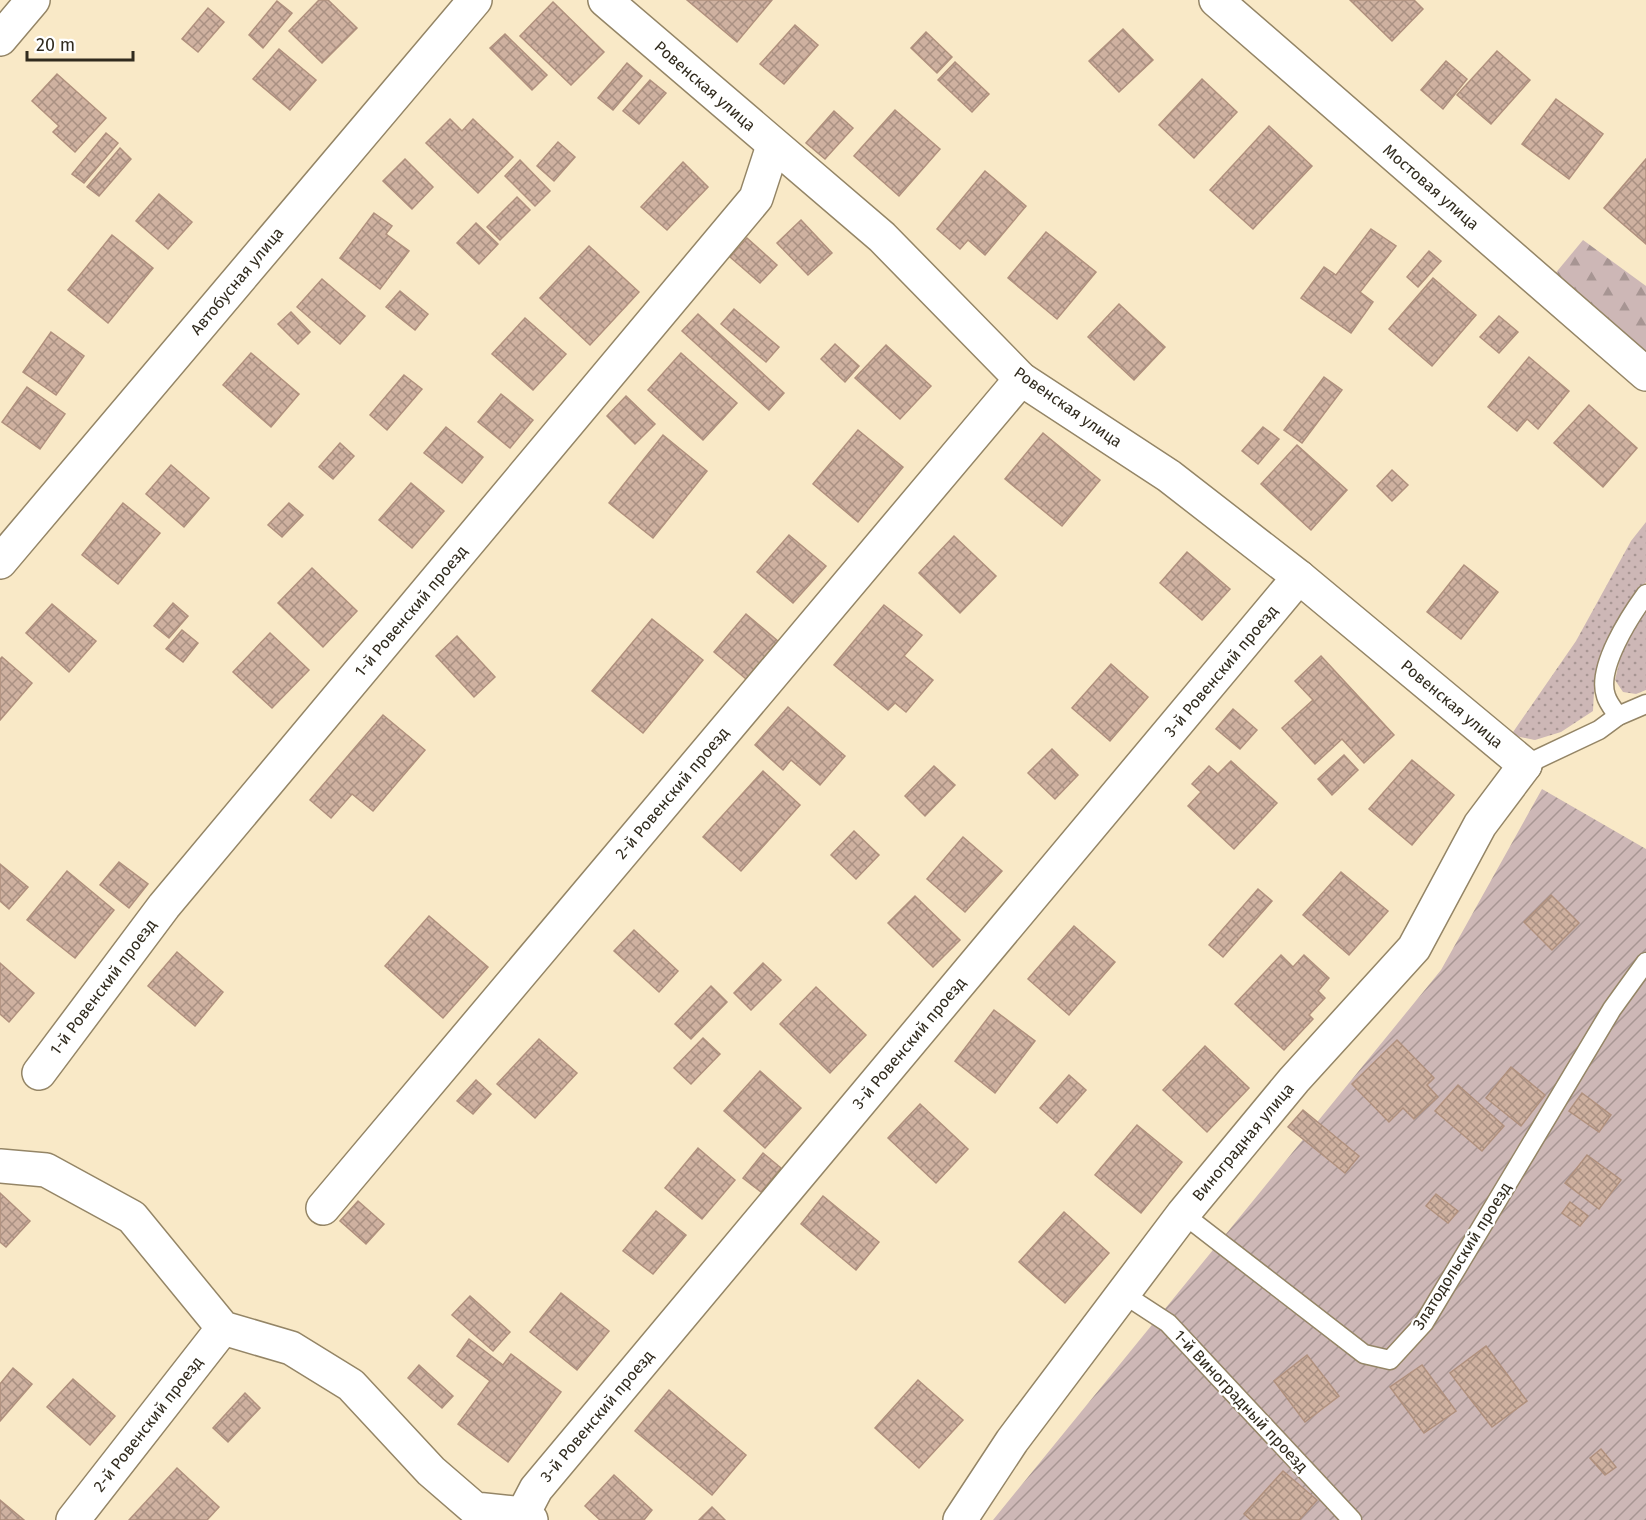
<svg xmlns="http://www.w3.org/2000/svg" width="1646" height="1520" font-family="'Fira Sans',sans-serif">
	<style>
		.grass { fill: url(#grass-dots) }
		.forest { fill: url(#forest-firs) }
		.garden { fill: url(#garden-furrows) }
		.building { fill: url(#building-cross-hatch); stroke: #b0907d; stroke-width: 1.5 }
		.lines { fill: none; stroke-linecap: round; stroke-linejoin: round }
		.lane-casing { stroke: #948566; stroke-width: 21 }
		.street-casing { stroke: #948566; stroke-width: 36 }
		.secondary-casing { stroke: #948566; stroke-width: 36 }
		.lane { stroke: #fff; stroke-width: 18 }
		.street { stroke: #fff; stroke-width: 33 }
		.secondary { stroke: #fff; stroke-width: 33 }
		.labels { text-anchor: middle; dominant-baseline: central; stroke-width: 4.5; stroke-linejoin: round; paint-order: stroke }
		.street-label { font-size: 16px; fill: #312b1e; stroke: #fff }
	</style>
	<defs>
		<pattern id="grass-dots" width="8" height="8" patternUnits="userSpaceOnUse" patternTransform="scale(1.5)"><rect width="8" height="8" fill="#cdb7b6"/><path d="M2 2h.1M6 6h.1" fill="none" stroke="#a79593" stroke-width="1.8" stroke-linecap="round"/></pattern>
		<pattern id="forest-firs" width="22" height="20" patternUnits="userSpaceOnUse" patternTransform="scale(1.5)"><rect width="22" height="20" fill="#cdb7b6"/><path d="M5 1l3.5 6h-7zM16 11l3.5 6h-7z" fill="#a79593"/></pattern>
		<pattern id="garden-furrows" width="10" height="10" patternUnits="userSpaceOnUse" patternTransform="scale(1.5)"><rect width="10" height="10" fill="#cdb7b6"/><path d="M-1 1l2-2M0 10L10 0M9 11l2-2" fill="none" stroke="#a79593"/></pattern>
		<pattern id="building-cross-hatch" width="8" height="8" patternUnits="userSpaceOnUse" patternTransform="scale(1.5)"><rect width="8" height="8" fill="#cfb1a0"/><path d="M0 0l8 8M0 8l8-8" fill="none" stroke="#a99082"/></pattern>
	</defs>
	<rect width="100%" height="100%" fill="#f9e9c7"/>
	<g class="grass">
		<path d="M1646,522V582C1631,600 1605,641 1598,664C1594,678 1594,696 1593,711L1561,732L1535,740L1511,735L1576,641L1631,541Z"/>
		<path d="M1646,608V690L1636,694L1623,692L1615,680L1625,638Z"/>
	</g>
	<path class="forest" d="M1583,240L1646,286V355L1554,275Z"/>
	<path class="garden" d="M1542,789L1646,849V1520H993L1441,970Z"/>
	<g class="building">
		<path d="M319,0H328L357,28L322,63L289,31Z"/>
		<path d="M687,0H772L737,42Z"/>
		<path d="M1350,0H1414L1423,9L1392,41Z"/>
		<path d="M277,1L292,13L263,48L249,35Z"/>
		<path d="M553,2L604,52L571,85L520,36Z"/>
		<path d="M208,8L224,22L198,52L182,39Z"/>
		<path d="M795,25L818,45L784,84L760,64Z"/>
		<path d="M1123,29L1153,60L1119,92L1089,61Z"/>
		<path d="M926,32L952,57L937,73L911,48Z"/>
		<path d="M505,34L547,75L532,90L490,48Z"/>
		<path d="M279,49L316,80L290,110L253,79Z"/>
		<path d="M1497,51L1530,80L1491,124L1457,95Z"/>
		<path d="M1446,61L1467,79L1443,109L1421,90Z"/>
		<path d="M955,62L989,94L972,112L938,80Z"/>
		<path d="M627,63L642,76L613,110L598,98Z"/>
		<path d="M57,74L106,118L75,152L53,132L59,126L32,101Z"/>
		<path d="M1202,79L1237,112L1194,158L1159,125Z"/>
		<path d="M650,80L666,93L639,124L623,111Z"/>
		<path d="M1556,99L1603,134L1569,179L1522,144Z"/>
		<path d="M895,110L940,149L899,196L854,156Z"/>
		<path d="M834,111L853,128L825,159L806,143Z"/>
		<path d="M450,119L462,131L473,119L513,157L478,193L426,143Z"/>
		<path d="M1269,126L1312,166L1253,229L1210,190Z"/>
		<path d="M106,133L118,143L84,183L72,174Z"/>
		<path d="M558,142L575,157L554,181L537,166Z"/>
		<path d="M120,148L131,159L99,196L87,187Z"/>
		<path d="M405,159L433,187L412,209L383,181Z"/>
		<path d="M1646,159V244L1604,208Z"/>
		<path d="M520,160L550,191L535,206L505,176Z"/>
		<path d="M683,162L708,187L667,230L641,207Z"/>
		<path d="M985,171L1026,206L985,255L968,240L960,249L937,229Z"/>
		<path d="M159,194L192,222L168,249L136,221Z"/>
		<path d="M517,197L530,210L500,240L487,227Z"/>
		<path d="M374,213L392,226L386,234L409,251L380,289L340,258Z"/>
		<path d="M801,220L832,253L808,275L777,243Z"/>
		<path d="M476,223L498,244L479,264L457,243Z"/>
		<path d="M1371,229L1396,246L1360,292L1373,302L1351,333L1301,298L1324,267L1336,275Z"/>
		<path d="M1046,232L1096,272L1057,319L1008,278Z"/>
		<path d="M112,235L153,268L108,323L68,290Z"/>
		<path d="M747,238L777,265L760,283L730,257Z"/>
		<path d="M589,246L639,292L590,345L540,298Z"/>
		<path d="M1429,251L1441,261L1418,287L1407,277Z"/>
		<path d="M1433,278L1476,315L1432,366L1389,329Z"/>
		<path d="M322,279L365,316L340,344L297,307Z"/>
		<path d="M400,291L428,314L415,330L386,307Z"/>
		<path d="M1119,304L1165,347L1134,380L1088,337Z"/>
		<path d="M734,309L779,347L766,362L721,324Z"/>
		<path d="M291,312L310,332L298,344L278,324Z"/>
		<path d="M698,314L784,393L769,410L682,331Z"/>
		<path d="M1499,316L1518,332L1499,353L1480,337Z"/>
		<path d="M525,318L566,354L533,390L492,354Z"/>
		<path d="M51,332L84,356L56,395L23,372Z"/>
		<path d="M835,344L859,366L845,382L821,359Z"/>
		<path d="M886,345L931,386L900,419L855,378Z"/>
		<path d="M251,353L299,394L271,427L223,385Z"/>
		<path d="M681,353L737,403L703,440L648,390Z"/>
		<path d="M1529,357L1569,391L1538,429L1527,419L1517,431L1488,407Z"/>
		<path d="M404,375L422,389L387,430L370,415Z"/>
		<path d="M1324,377L1342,390L1302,443L1284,430Z"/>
		<path d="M27,387L65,414L40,449L2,422Z"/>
		<path d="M501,394L533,420L510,448L478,422Z"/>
		<path d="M626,396L655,424L635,444L607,416Z"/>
		<path d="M1589,405L1637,448L1603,487L1554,443Z"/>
		<path d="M446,427L483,457L462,483L424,453Z"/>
		<path d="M1263,427L1279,439L1258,464L1242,451Z"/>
		<path d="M858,430L903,467L858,522L813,484Z"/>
		<path d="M1043,433L1100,480L1062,526L1005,479Z"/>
		<path d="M663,435L707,471L653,538L609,503Z"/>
		<path d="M340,443L354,456L333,479L319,467Z"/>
		<path d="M1297,445L1347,490L1311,530L1261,484Z"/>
		<path d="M171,465L209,498L184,527L146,494Z"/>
		<path d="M1392,470L1408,485L1392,501L1377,486Z"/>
		<path d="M411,483L444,511L412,548L379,520Z"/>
		<path d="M123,503L160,533L118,584L82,555Z"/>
		<path d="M289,503L303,515L282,537L268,525Z"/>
		<path d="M789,535L826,566L793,603L757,572Z"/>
		<path d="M954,536L996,576L960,613L919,573Z"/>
		<path d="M1187,552L1230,589L1202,620L1160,583Z"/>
		<path d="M1464,565L1498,592L1461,639L1427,612Z"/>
		<path d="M312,568L357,611L323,647L278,603Z"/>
		<path d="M173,603L188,616L169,638L154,626Z"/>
		<path d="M52,604L96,641L69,672L26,633Z"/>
		<path d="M884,605L922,635L904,656L933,680L906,712L895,703L888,710L834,665Z"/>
		<path d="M746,614L778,641L746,679L714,652Z"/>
		<path d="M652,619L703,660L643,733L592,691Z"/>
		<path d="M182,630L198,643L183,662L166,649Z"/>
		<path d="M270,633L309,670L272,708L233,672Z"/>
		<path d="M457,636L495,677L474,697L436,656Z"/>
		<path d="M1321,656L1394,735L1364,763L1342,739L1315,764L1282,728L1313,700L1295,681Z"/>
		<path d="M2,657L32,683L0,720V659Z"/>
		<path d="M1111,664L1148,697L1110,741L1072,708Z"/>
		<path d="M788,707L845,756L820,785L791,760L783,770L755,745Z"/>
		<path d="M1233,709L1257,730L1240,749L1216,729Z"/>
		<path d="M383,715L425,750L373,811L352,794L331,818L310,800Z"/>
		<path d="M1052,749L1078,775L1055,799L1028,773Z"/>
		<path d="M1344,755L1358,770L1332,795L1318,779Z"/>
		<path d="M1412,760L1454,795L1412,845L1369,809Z"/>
		<path d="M1231,761L1277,803L1234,849L1188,806L1201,792L1192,784L1209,766L1218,774Z"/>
		<path d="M934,766L955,785L925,816L905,796Z"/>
		<path d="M763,771L800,805L741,871L703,837Z"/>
		<path d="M854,831L879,855L856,879L831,855Z"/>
		<path d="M963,837L1002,871L965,912L927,879Z"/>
		<path d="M119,862L148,884L129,908L100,885Z"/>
		<path d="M0,864L28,887L9,909L0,901Z"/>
		<path d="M67,871L114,910L75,958L27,920Z"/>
		<path d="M1341,872L1388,911L1349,955L1303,915Z"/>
		<path d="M1258,889L1272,901L1223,957L1209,945Z"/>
		<path d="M1551,895L1579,923L1552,950L1524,922Z"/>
		<path d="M915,896L960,940L933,967L888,923Z"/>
		<path d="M429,916L488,967L443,1018L385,966Z"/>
		<path d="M1074,926L1115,962L1069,1015L1028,979Z"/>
		<path d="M634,930L678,971L659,992L614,951Z"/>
		<path d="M177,952L223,992L195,1026L148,986Z"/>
		<path d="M1281,955L1293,967L1304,955L1329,978L1318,991L1325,998L1309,1015L1313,1019L1284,1050L1235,1004Z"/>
		<path d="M0,963L34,993L9,1022L0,1014Z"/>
		<path d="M763,963L781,980L751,1010L734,993Z"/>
		<path d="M711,986L727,1002L691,1039L675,1024Z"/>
		<path d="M816,987L866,1035L830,1073L780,1024Z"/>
		<path d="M994,1010L1035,1041L995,1093L955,1061Z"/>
		<path d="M703,1038L720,1054L691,1084L674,1068Z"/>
		<path d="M539,1039L577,1073L535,1118L497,1084Z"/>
		<path d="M1397,1040L1434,1078L1427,1085L1438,1097L1414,1119L1403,1108L1389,1122L1352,1084Z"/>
		<path d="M1205,1046L1249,1088L1207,1132L1163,1090Z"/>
		<path d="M1511,1067L1545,1095L1521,1126L1486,1098Z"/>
		<path d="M760,1071L801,1108L765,1148L724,1111Z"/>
		<path d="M1069,1075L1086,1090L1057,1123L1040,1108Z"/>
		<path d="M476,1080L491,1094L473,1114L457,1101Z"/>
		<path d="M1458,1085L1504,1126L1482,1151L1435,1111Z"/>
		<path d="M1582,1093L1611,1115L1599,1132L1569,1111Z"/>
		<path d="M920,1104L968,1149L936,1183L888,1138Z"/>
		<path d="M1303,1110L1359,1156L1345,1173L1288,1127Z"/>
		<path d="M1137,1125L1182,1162L1141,1213L1095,1175Z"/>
		<path d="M698,1148L735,1180L702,1219L665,1188Z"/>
		<path d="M763,1153L781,1168L761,1192L743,1178Z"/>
		<path d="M1587,1155L1621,1180L1599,1209L1565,1183Z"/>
		<path d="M0,1193L30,1221L6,1247L0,1242Z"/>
		<path d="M1436,1194L1458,1211L1448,1223L1426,1206Z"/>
		<path d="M823,1196L879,1242L856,1270L801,1224Z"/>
		<path d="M358,1201L384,1224L366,1244L340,1221Z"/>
		<path d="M1570,1202L1588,1216L1580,1226L1562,1213Z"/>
		<path d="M656,1211L686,1235L653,1274L623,1251Z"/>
		<path d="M1064,1212L1109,1253L1065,1303L1019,1262Z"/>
		<path d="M561,1293L609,1331L577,1370L530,1332Z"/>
		<path d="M470,1296L510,1332L493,1351L452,1315Z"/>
		<path d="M469,1339L503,1365L511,1354L561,1392L508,1462L458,1424L490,1381L457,1356Z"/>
		<path d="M1486,1346L1527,1401L1492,1427L1450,1373Z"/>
		<path d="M1307,1355L1339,1396L1305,1422L1274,1381Z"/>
		<path d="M419,1365L453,1396L442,1408L408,1378Z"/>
		<path d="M1422,1365L1456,1411L1424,1433L1390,1387Z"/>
		<path d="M13,1368L32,1384L0,1421V1384Z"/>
		<path d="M73,1379L115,1416L90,1445L47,1407Z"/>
		<path d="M918,1380L963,1420L919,1468L875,1428Z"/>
		<path d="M669,1390L746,1455L712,1495L635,1431Z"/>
		<path d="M245,1393L260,1408L228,1442L213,1428Z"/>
		<path d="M1601,1449L1616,1467L1605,1475L1590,1458Z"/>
		<path d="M177,1468L219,1507L207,1520H129Z"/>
		<path d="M1283,1471L1317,1500L1299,1520H1251L1244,1514Z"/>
		<path d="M614,1475L652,1510L644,1520H600L585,1506Z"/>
		<path d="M0,1500L24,1520H0Z"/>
		<path d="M712,1507L725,1520H699Z"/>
	</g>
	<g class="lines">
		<g class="lane-casing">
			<g id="lane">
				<path d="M1618,716C1614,710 1608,703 1606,696C1596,668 1630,616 1646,594"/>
				<path d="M1525,765L1599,730L1618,716L1646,704"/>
				<path d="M1183,1214L1364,1354L1390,1360L1424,1323L1612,1009L1646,962"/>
				<path d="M1122,1293L1168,1323L1352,1520"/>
			</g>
		</g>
		<g class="street-casing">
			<g id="street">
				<path d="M1216,0L1646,374"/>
				<path d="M0,39L33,0"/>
				<path d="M0,562L475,0"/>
				<path d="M39,1073L164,906L756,198L773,146"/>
				<path d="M0,1166L46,1170L132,1217L223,1328L291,1348L351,1385L431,1471L475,1509L523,1514L531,1520"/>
				<path d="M323,1208L1021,379"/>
				<path d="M523,1514L536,1489L1299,577"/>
				<path d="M73,1520L223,1328"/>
				<path d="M960,1520L1012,1441L1183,1214L1294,1080L1414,948L1480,825L1525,765"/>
			</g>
		</g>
		<g class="secondary-casing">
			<path id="secondary" d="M605,0L882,237L1021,379L1169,476L1299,577L1525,765"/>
		</g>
		<use href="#lane" class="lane"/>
		<use href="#street" class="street"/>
		<use href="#secondary" class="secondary"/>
	</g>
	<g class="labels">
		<g class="street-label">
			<text transform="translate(705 86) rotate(41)">Ровенская улица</text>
			<text transform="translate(1431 187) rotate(41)">Мостовая улица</text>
			<text transform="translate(237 281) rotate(-50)">Автобусная улица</text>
			<text transform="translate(1068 407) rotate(35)">Ровенская улица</text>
			<text transform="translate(411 611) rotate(-50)">1-й Ровенский проезд</text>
			<text transform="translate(1221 671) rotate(-50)">3-й Ровенский проезд</text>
			<text transform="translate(1452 704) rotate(40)">Ровенская улица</text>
			<text transform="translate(672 793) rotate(-50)">2-й Ровенский проезд</text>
			<text transform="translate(103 987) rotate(-53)">1-й Ровенский проезд</text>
			<text transform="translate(909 1043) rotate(-50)">3-й Ровенский проезд</text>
			<text transform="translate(1243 1142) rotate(-50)">Виноградная улица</text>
			<text transform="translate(1462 1256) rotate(-58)">Златодольский проезд</text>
			<text transform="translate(1241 1401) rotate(47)">1-й Виноградный проезд</text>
			<text transform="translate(597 1416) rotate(-50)">3-й Ровенский проезд</text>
			<text transform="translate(148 1424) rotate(-52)">2-й Ровенский проезд</text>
		</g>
	</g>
	<path d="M27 51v9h106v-9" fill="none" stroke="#312b1e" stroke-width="3"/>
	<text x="36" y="51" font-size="18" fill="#312b1e" stroke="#ffffff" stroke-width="4.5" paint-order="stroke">20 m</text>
</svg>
